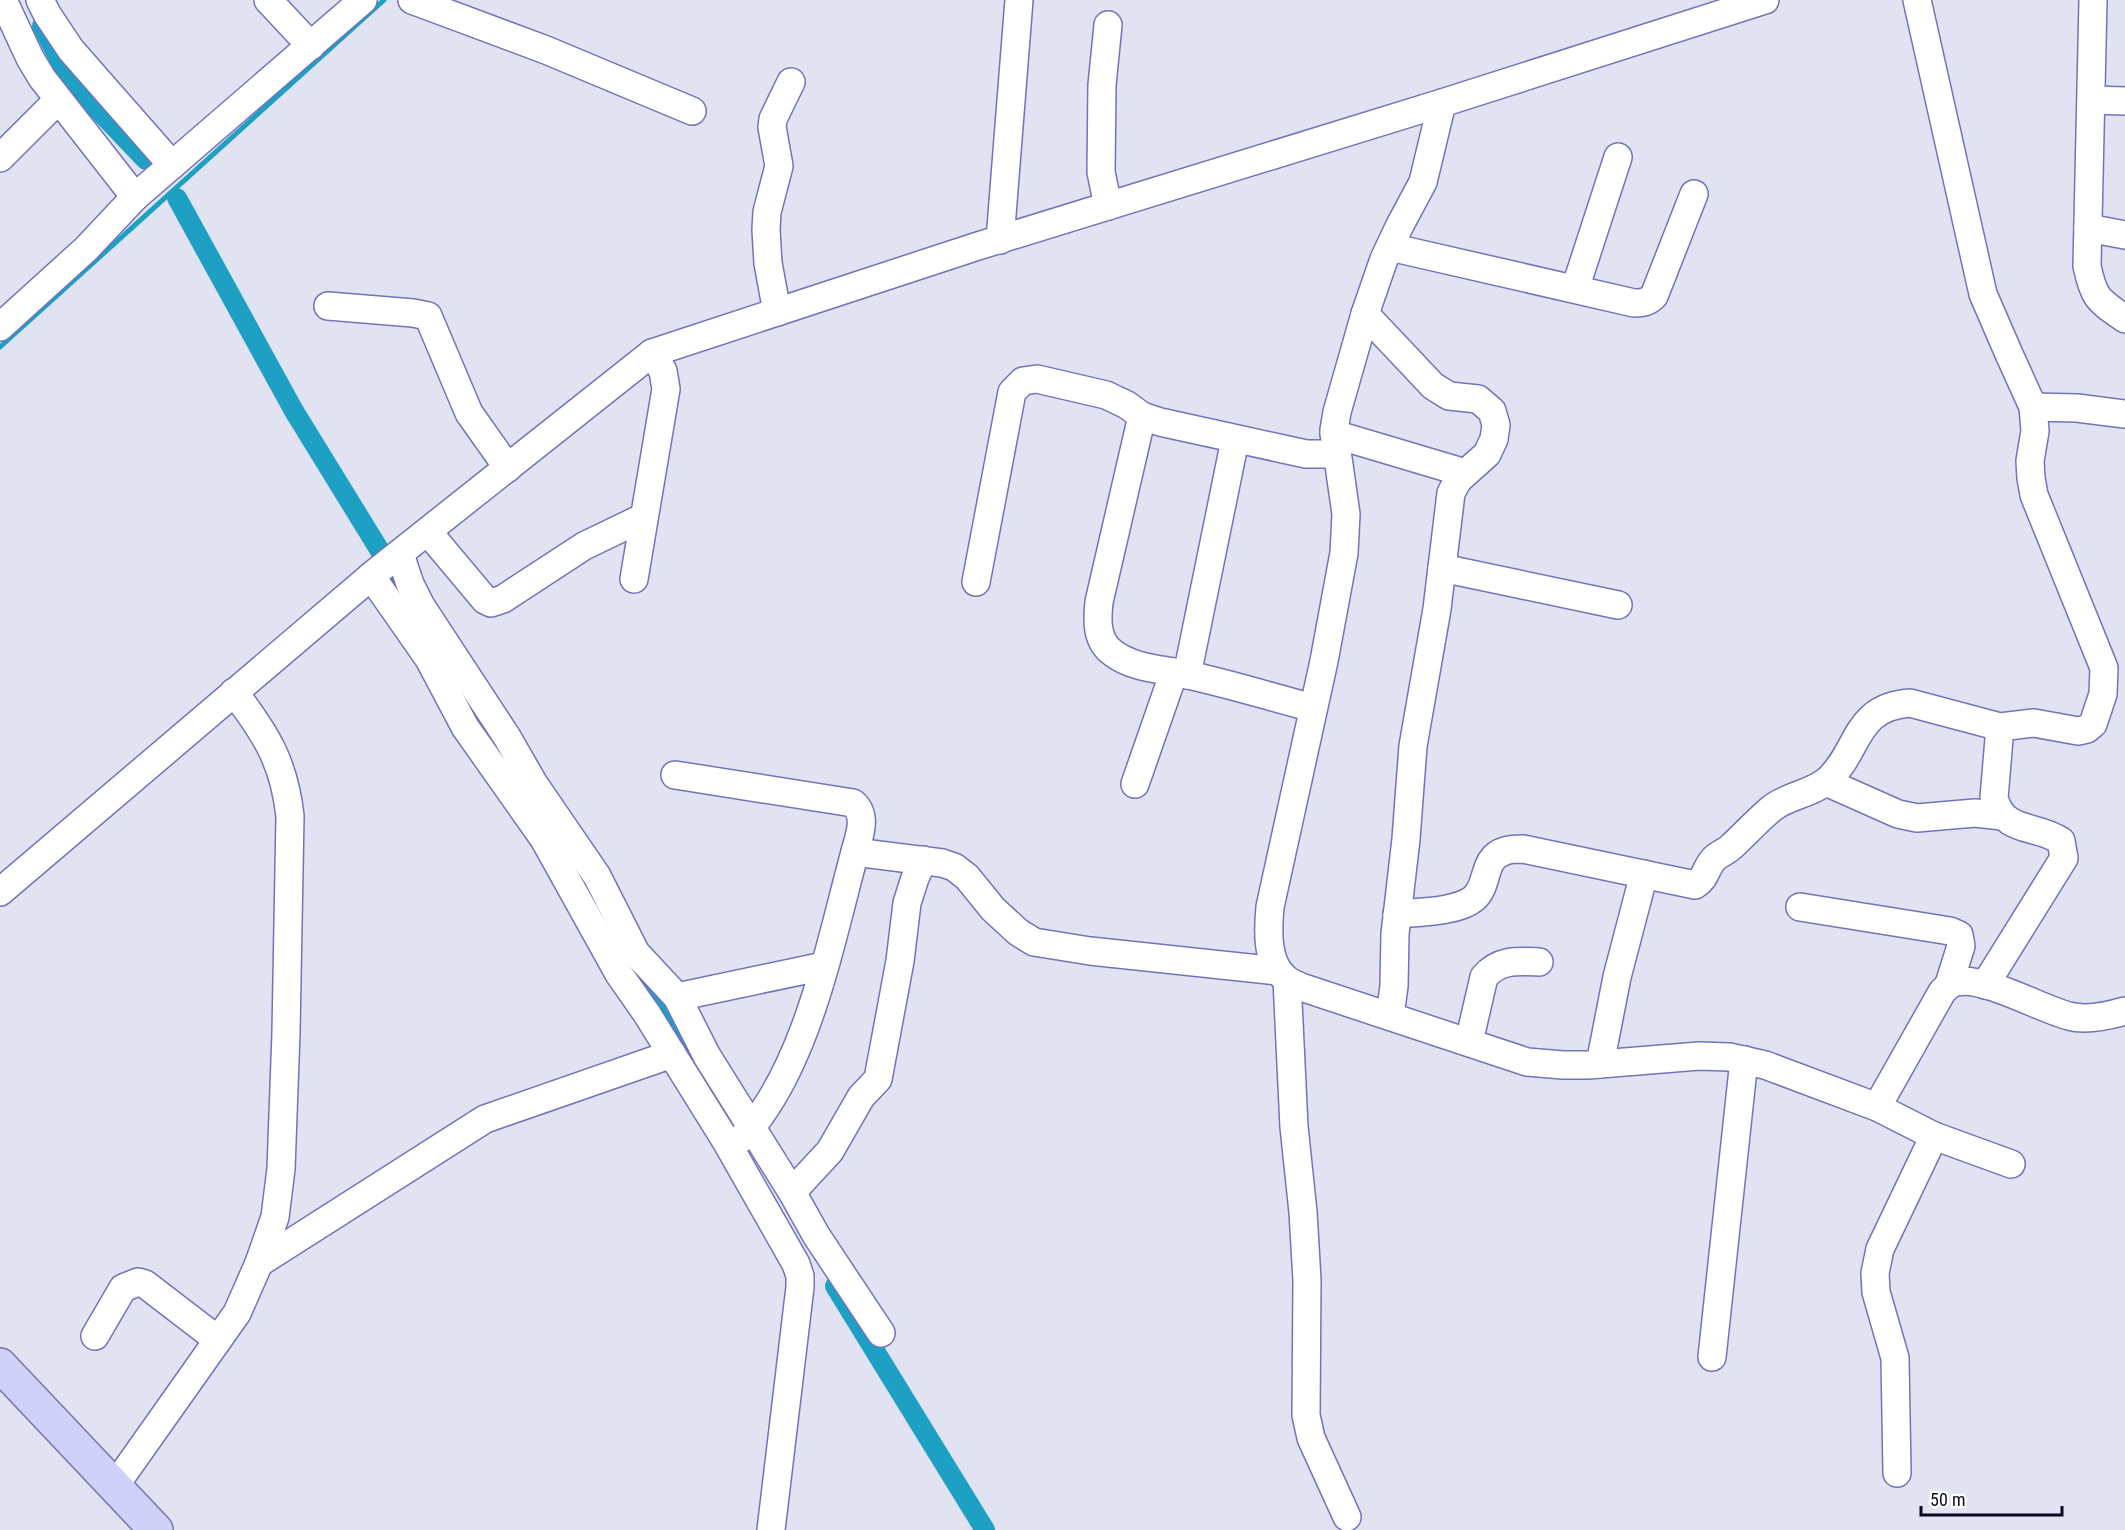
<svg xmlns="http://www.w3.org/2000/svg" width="2125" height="1530" font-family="'Roboto Condensed',sans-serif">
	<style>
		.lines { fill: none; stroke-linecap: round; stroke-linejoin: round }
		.stream { stroke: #1da0c3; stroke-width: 5 }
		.canal { stroke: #1da0c3; stroke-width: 20 }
		.minor-casing { stroke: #7373bb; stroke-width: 30 }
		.major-casing { stroke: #7676aa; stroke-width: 36 }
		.minor { stroke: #fff; stroke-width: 27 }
		.major { stroke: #d0d1f8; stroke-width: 33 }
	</style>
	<rect width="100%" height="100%" fill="#e1e2f2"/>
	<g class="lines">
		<path class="stream" d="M0,347L384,0"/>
		<g class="canal">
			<path d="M42,26L62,64L82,93L146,160"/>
			<path d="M177,198L294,411L393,572"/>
			<path d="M638,967L702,1072"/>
			<path d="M835,1286L985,1530"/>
		</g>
		<g class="minor-casing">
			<g id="minor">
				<path d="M3,0L30,58L42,78L135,197"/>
				<path d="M40,0L47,14L71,50L172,165"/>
				<path d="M268,0L311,46"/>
				<path d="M412,0L546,50L692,111"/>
				<path d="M2093,0L2087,266C2094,299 2098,300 2125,319"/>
				<path d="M2092,100L2125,101"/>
				<path d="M1442,103L1423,182L1399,227L1384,259L1365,314L1337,412L1334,430L1346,514L1344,553L1324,661L1270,907C1268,929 1266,961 1284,977C1288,982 1295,984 1301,987L1527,1062L1563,1065H1588L1699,1056L1729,1057L1765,1065L1877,1107L1934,1136L2011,1164"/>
				<path d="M0,158L58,100"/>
				<path d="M1108,206L1101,172L1102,85L1108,25"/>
				<path d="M2088,228L2125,235"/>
				<path d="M1000,240L1019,0"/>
				<path d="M1390,247L1634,303C1643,303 1648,302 1654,296L1694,194"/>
				<path d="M1575,289L1618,157"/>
				<path d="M328,306L413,313L428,316L469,413L508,468"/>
				<path d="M777,312L768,263L766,230L767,212L779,166L772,127L773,119L791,82"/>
				<path d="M1365,314L1433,386L1449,396L1478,399L1492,411L1496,425L1494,439L1487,454L1458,480L1451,493L1437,609L1413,746L1406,839L1395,934L1394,986L1390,1016"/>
				<path d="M0,327L86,249L135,197L363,0"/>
				<path d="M2033,407L2077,408L2125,414"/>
				<path d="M1142,416L1099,602C1097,620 1096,641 1113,653C1134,669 1163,669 1188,675C1230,684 1271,697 1313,708"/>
				<path d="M1334,434L1465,473"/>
				<path d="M428,532L485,600L491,603L503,599L584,546L644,517"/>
				<path d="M400,554L410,584L421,606L507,737L534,784L597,876L636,953L677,997L707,1056L792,1192L816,1235L881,1333"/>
				<path d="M1442,568L1618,605"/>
				<path d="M371,576L429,659L465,727L544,839L619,974L647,1014L726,1141L796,1264L800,1276V1287L771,1530"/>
				<path d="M634,579L666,389L663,371L652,353"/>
				<path d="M976,582L1012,392L1023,381L1037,379L1106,395L1127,405L1142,416L1160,422L1306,454H1336"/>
				<path d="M1187,675L1235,440"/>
				<path d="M675,775L853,803C868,816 859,836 855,852"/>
				<path d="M1826,782L1898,814L1917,818L1975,813L2002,816"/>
				<path d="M1135,784L1174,672"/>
				<path d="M0,892L376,572L652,353L978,246L1442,103L1765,0"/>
				<path d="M1800,907L1950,931L1959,935L1961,946L1949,984"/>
				<path d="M1397,914C1418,912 1457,912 1473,899C1490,886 1481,858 1505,851C1510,849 1517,849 1523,849L1695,885C1708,877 1705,866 1716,857C1721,853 1727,851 1731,847C1745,834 1757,821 1771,809C1788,795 1812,794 1828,780C1860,750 1854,707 1910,703L2000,727L2034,723L2078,731L2087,729L2093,724L2103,694L2104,668L2034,495L2031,478L2030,461L2035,431L2033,407L2009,354L1983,294L1917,0"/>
				<path d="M1287,980L1294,1127L1303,1212L1307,1280L1306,1415L1311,1438L1347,1517"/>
				<path d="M1985,985L2064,858L2061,841C2036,824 2004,834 1994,798L2000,727"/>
				<path d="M677,997L824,966"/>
				<path d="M1469,1042L1484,977C1499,959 1518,961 1539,962"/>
				<path d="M1600,1064L1617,977L1644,874"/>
				<path d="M1877,1107L1942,992C1947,987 1950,983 1957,982C1984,976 2041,1009 2069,1016C2086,1021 2108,1016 2125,1011"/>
				<path d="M742,1138C807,1069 830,943 855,852L942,863L954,867L967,877L993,909L1018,932L1034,942L1090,951L1278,971"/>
				<path d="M792,1192L830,1151L861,1097L878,1079L900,961L907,903L915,878L923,860"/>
				<path d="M259,1263L485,1119L672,1054"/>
				<path d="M95,1336L123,1288L138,1282L145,1284L218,1340"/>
				<path d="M1712,1357L1744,1060"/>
				<path d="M1897,1473L1895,1358L1876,1292L1875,1273L1880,1249L1934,1136"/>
				<path d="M114,1487L237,1313L259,1263L275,1217L281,1169L286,1033L290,816C284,762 266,734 234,692"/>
			</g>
		</g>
		<g class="major-casing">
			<path id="major" d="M0,1365L156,1530"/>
		</g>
		<use href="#minor" class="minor"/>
		<use href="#major" class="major"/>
	</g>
	<path d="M1921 1506v9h141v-9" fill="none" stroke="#090721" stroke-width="3"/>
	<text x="1930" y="1506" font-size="18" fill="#090721" stroke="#ffffff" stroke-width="4.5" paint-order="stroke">50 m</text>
</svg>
